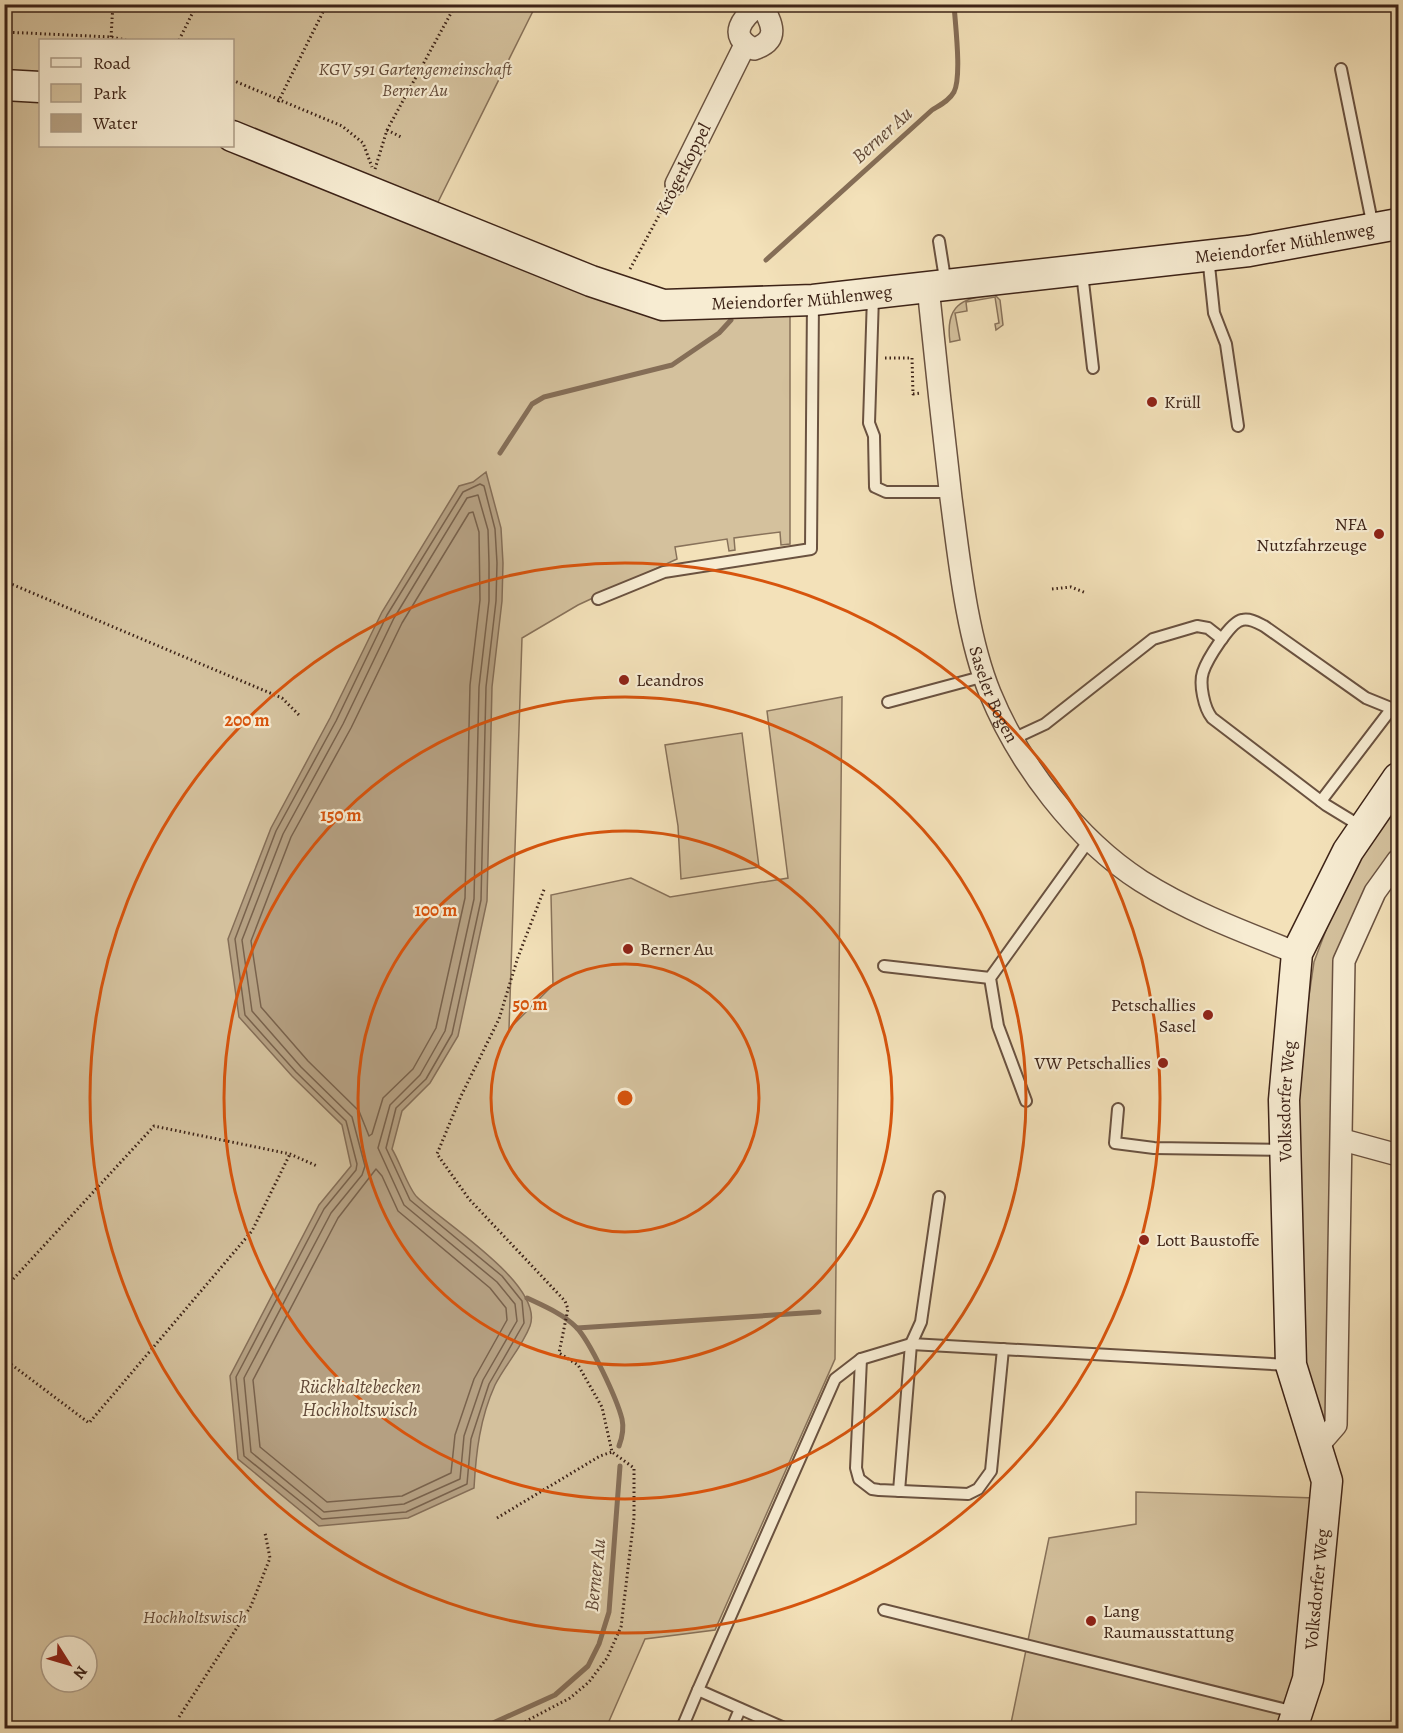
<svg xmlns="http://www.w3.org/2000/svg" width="1403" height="1733" font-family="Alegreya,serif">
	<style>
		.green { fill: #d4c19d; stroke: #88725a; stroke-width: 1.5; fill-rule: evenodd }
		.water { fill: #b5a082; stroke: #856e57; stroke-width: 1.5 }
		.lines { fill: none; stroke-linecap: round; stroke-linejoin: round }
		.shore { stroke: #79624c; stroke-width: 1.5 }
		.stream { stroke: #856e57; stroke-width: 5 }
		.lane-casing { stroke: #6a5240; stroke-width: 14 }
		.street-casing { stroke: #6a5240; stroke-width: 24 }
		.secondary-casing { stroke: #3d2317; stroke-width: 33 }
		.path { stroke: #3d2317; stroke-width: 3; stroke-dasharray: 1.5 3; stroke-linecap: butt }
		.lane { stroke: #f7ecd2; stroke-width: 10 }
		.street { stroke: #f7ecd2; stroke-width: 21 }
		.secondary { stroke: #f7ecd2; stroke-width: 30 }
		.ring { fill: none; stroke: #d7540d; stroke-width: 3 }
		.poi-dot { fill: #8f2418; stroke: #f7ecd2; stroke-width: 2 }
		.labels { text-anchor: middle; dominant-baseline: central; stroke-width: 4.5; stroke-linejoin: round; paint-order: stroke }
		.park-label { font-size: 18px; font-style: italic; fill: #634a38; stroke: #f7ecd2 }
		.street-label { font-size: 18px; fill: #3d2317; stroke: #f7ecd2 }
		.poi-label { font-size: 18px; fill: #3d2317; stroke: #f7ecd2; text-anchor: start }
		.water-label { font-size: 20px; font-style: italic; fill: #614837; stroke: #f7ecd2 }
		.centre { fill: #d7540d; stroke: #f7ecd2; stroke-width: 3 }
		.ring-label { font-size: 18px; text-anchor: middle; font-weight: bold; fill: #d7540d; stroke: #f7ecd2; stroke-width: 4.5; stroke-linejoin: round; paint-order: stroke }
	</style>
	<rect width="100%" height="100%" fill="#f3e1b9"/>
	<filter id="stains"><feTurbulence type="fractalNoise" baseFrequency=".00333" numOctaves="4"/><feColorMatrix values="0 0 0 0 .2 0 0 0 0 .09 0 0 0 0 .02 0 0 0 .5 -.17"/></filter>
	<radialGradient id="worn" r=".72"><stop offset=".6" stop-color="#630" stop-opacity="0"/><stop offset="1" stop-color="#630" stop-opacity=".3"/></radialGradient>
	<g class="green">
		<path d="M4,5H536L438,202L233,126L232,40H40V78L5,72Z"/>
		<path d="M4,95L40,98V146H232L556,279L790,311V544L781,545L780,532L734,538L735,550L729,551L727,539L675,547L677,559L578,605L522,638L509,1029L553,985L551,895L631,878L670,897L788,878L767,711L842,697L835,1359L715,1630L645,1639L606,1728H5ZM51,1646H87V1682H51Z"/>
		<path d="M994,294L1000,300L1003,325L996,330L995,324L999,323L995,297L966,302L967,311L955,313L960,340L950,342C945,306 961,298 994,294Z"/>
		<path d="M742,733L759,867L681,879L678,826L665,745Z"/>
		<path d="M1398,794V852L1355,910L1337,958L1327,1417L1317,1430L1301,1364L1294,1099L1314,962L1341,890Z"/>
		<path d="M1136,1492L1315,1498L1293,1685L1280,1728H1010L1049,1538L1136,1524Z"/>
	</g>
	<path class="water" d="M486,472L501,528L503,563L502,601L492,687L487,901L458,1036L430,1083L402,1111L392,1149C399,1160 409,1190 417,1197C442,1222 545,1285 530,1326C522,1347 505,1365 495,1385C480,1418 476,1452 474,1488L408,1518L319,1526L238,1459L230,1376L319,1205L351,1166L342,1125L292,1076L239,1017L228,939L271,828L330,718L382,612L459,486L473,482Z"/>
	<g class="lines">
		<g class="shore">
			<path d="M480,484L484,486L495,529L497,563L496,601L486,687L481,900L452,1034L426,1079L396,1108L386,1148L410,1200L502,1276L522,1301L524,1323L489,1384L471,1439L467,1484L406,1512L322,1519L244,1456L236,1377L324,1209L356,1170L357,1164L346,1121L296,1072L245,1015L235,939L276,831L336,721L387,615L463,492Z"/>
			<path d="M478,495L488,530L489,563V601L479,687L474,899L445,1031L420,1075L390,1105L378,1148L404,1205L497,1282L515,1304L517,1321L483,1380L464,1436L460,1479L404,1504L324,1512L251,1452L244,1378L331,1213L362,1175L365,1166L352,1117L301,1067L252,1011L242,940L283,834L343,724L394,618L467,498Z"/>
			<path d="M473,512L479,532L480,600L470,685L465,898L436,1028L413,1069L383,1098L372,1134L369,1136L359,1111L308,1061L261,1007L251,941L291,837L351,728L402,623L469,513Z"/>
			<path d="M376,1169L382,1176L398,1211L490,1288L506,1308L507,1320L474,1379L455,1435L451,1473L402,1496L327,1502L260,1447L253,1380L338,1218Z"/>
		</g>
		<g class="stream">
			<path d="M766,260L932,110C940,105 949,101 954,92C962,76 955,23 954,4"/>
			<path d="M500,453L532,404L544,397L672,365L719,333L731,320"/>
			<path d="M527,1298C544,1306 563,1314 576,1327C590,1341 617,1399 622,1419C624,1428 622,1438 619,1446"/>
			<path d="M577,1328L819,1312"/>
			<path d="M482,1728L555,1695L588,1666L599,1644L609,1612L620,1466"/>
		</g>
		<g class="lane-casing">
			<g id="lane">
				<path d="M1341,69L1373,227"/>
				<path d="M939,241L946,285"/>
				<path d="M1208,256L1214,313L1226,344L1238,426"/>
				<path d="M1082,273L1093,368"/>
				<path d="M873,296L869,423L874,436L875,487L886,492H951"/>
				<path d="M598,599L664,572L811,549L813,300"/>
				<path d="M888,702L985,676"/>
				<path d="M1013,739L1045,724L1153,639L1197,626L1208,628L1222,639"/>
				<path d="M1321,801L1392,708"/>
				<path d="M1362,827L1326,805L1212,718C1204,708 1199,684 1203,672C1207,660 1230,622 1242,620C1250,618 1258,623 1264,626L1366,698L1398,711"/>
				<path d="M884,966L990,978"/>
				<path d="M1026,1101L998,1026L990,978L1090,839"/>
				<path d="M1118,1109L1115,1143L1154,1148L1285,1150"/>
				<path d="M861,1359L856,1468L859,1479L872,1489L879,1490L968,1494L978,1489L991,1471L1003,1349"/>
				<path d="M899,1491L911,1344L921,1322L939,1197"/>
				<path d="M884,1610L1295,1712"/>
				<path d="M698,1690L835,1379L861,1359L911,1344L1289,1365"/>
				<path d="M682,1728L698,1690L784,1728"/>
				<path d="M732,1728L740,1709"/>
			</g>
		</g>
		<g class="street-casing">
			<g id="street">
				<path d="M760,4C743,17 726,36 754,49C781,40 772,23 761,4"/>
				<path d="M676,184L745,45"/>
				<path id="s1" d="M928,287C935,357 943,428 951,498C959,559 967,637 990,693C1019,764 1076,839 1141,881C1190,912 1244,932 1297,953"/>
				<path d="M1343,1140L1398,1155"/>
				<path d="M1316,1448L1336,1425L1344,961L1375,892L1398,860"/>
			</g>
		</g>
		<g class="secondary-casing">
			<g id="secondary">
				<path d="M4,85L40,87"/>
				<path id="s2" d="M232,136L591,281L663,305L813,300L1249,251L1398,224"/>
				<path id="s3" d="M1292,1728L1308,1679L1327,1481L1291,1365L1284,1100L1297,953L1348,851L1398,778"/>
			</g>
		</g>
		<g class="path">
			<path d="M4,16L5,4"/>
			<path d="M4,32L111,37L126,40"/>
			<path d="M111,37L113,4"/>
			<path d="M179,40L197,4"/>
			<path d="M232,80L342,126L363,143L372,167"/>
			<path d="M278,102L327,4"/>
			<path d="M387,130L403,138"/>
			<path d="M375,169L387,130L456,4"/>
			<path d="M630,269L668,199"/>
			<path d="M885,358H912L913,394L921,393"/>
			<path d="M4,581L282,698L300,716"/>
			<path d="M1052,589L1071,587L1086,593"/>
			<path d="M4,1289L154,1126L290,1154L317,1166"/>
			<path d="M4,1359L89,1423L252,1231L290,1154"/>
			<path d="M497,1518L600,1456L612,1452"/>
			<path d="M179,1717L251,1606L270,1558L265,1533"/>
			<path d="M513,1728L570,1698L589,1682L607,1658L621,1627L634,1518V1468L612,1452L602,1407L578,1365L559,1353L568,1309L565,1301L469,1199L437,1154L461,1096L499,1019L518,957L545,887"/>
		</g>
		<use href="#lane" class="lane"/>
		<use href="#street" class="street"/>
		<use href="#secondary" class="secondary"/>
	</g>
	<g class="ring">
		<circle cx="625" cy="1098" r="134"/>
		<circle cx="625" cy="1098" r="267"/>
		<circle cx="625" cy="1098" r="401"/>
		<circle cx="625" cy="1098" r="535"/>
	</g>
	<g class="poi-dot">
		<circle cx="1152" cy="402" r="6"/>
		<circle cx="1379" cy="534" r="6"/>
		<circle cx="624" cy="680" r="6"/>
		<circle cx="628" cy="949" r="6"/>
		<circle cx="1208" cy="1015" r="6"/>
		<circle cx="1163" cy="1063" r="6"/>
		<circle cx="1144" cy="1240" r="6"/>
		<circle cx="1091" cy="1621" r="6"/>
	</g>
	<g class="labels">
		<g class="park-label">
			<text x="415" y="69">KGV 591 Gartengemeinschaft<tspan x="415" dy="21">Berner Au</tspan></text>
			<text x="195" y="1617">Hochholtswisch</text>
		</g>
		<g class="street-label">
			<text transform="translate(683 169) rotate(-63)">Krögerkoppel</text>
			<text stroke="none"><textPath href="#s2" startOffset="1088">Meiendorfer Mühlenweg</textPath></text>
			<text stroke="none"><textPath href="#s2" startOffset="602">Meiendorfer Mühlenweg</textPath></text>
			<text stroke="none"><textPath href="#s1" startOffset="414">Saseler Bogen</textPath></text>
			<text stroke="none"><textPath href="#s3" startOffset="636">Volksdorfer Weg</textPath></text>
			<text stroke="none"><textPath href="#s3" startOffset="142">Volksdorfer Weg</textPath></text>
		</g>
		<g class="poi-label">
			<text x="1164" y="402">Krüll</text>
			<text x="1367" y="524" text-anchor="end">NFA<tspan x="1367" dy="21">Nutzfahrzeuge</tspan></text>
			<text x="636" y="680">Leandros</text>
			<text x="640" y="949">Berner Au</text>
			<text x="1196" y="1005" text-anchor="end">Petschallies<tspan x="1196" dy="21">Sasel</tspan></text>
			<text x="1151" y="1063" text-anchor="end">VW Petschallies</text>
			<text x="1156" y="1240">Lott Baustoffe</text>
			<text x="1103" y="1611">Lang<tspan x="1103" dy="21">Raumausstattung</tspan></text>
		</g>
		<g class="water-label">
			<text transform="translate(882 135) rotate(-42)">Berner Au</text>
			<text x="360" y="1386">Rückhaltebecken<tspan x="360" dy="23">Hochholtswisch</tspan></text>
			<text transform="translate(595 1575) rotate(-84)">Berner Au</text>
		</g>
	</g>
	<circle cx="625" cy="1098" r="9" class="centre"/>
	<g class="ring-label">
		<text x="247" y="726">200 m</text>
		<text x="341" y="821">150 m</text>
		<text x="436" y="916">100 m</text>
		<text x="530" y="1010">50 m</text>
	</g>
	<rect width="1403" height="1733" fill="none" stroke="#f3e1b9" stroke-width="24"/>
	<rect x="6" y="6" width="1391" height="1721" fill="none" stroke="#3d2317" stroke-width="3"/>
	<rect x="12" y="12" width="1379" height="1709" fill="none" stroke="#3d2317" stroke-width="1.5"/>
	<rect x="39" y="39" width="195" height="108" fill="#f7ecd2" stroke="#ad9c87" stroke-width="1.5"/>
	<rect x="51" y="58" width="30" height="9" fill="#f7ecd2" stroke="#ad9c87" stroke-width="1.5"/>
	<text x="93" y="69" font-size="18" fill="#3d2317">Road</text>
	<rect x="51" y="84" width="30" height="18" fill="#d4c19d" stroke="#ad9c87" stroke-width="1.5"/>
	<text x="93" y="99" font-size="18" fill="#3d2317">Park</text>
	<rect x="51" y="114" width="30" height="18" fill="#b5a082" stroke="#ad9c87" stroke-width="1.5"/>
	<text x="93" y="129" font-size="18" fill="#3d2317">Water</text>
	<g transform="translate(69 1664) rotate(127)"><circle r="28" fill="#f7ecd2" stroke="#ad9c87" stroke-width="1.5"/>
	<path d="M0-4.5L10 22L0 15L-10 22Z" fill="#8f2418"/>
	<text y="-9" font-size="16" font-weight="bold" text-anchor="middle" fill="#3d2317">N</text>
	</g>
	<rect width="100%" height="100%" filter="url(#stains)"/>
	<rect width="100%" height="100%" fill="url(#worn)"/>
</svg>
